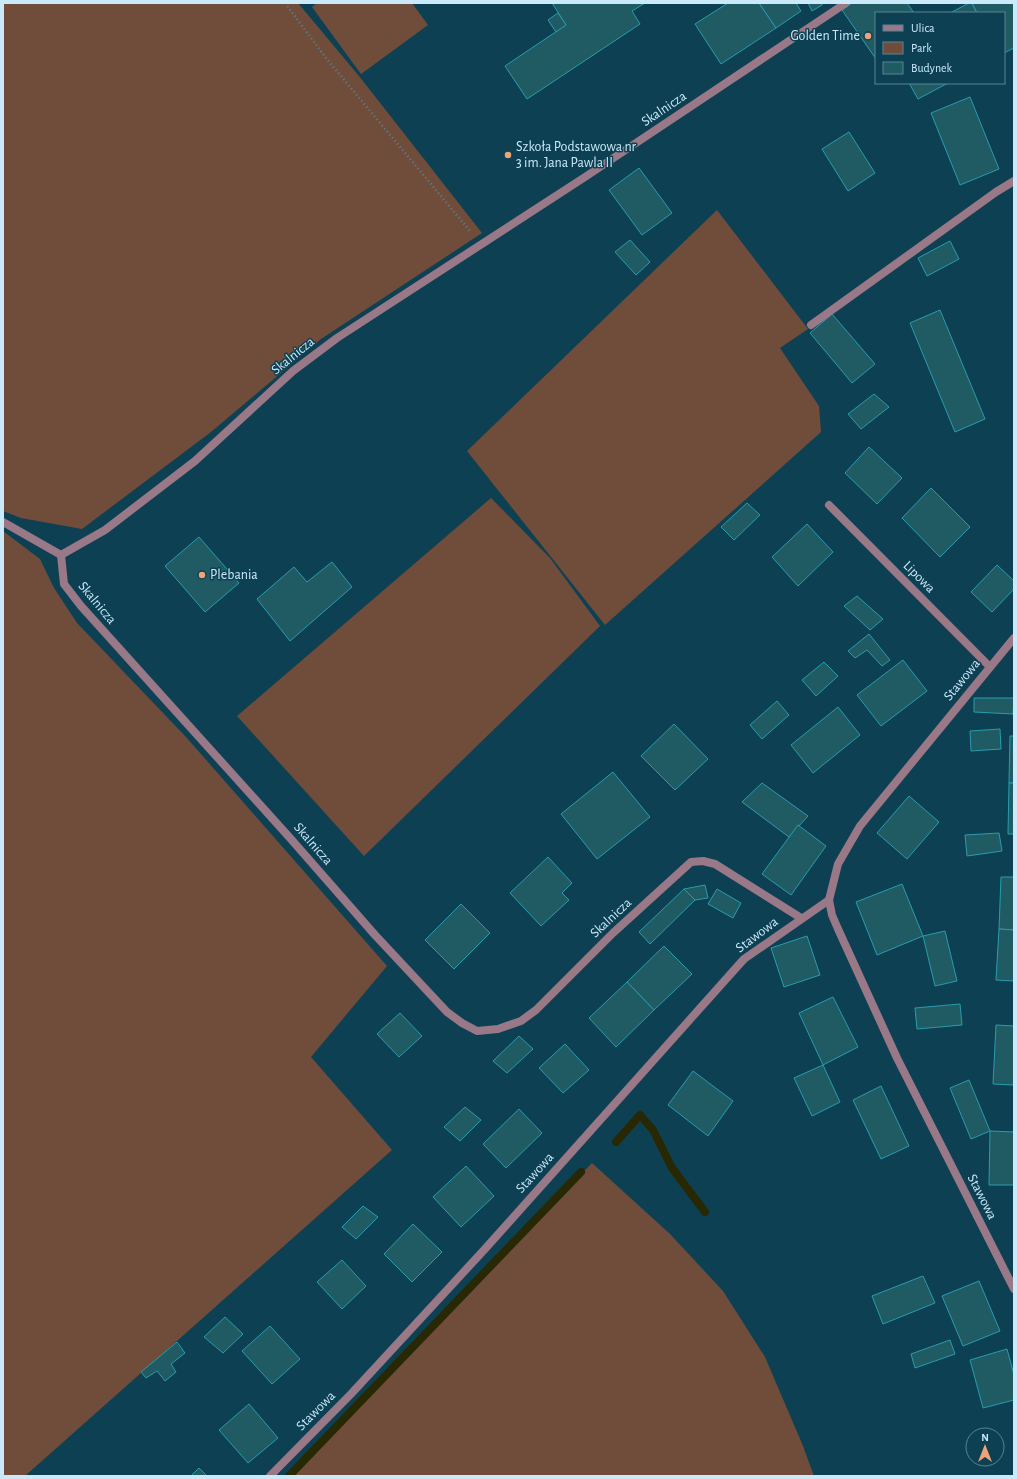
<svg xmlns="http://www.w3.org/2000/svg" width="1017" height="1479" font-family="'Alegreya Sans',sans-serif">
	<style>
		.green { fill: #704d3a }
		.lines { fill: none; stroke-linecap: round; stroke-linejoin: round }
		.stream { stroke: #282803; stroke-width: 8 }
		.building { fill: #205b64; stroke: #279dae }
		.path { stroke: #588395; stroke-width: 2.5; stroke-dasharray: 1 3; stroke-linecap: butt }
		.lane { stroke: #997887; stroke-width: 8 }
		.street { stroke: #997887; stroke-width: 8 }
		.poi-dot { fill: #efa378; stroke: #0e4053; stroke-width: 1.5 }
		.labels { text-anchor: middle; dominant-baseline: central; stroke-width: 3; stroke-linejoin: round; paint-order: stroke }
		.poi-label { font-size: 14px; fill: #caeafa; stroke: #0e4053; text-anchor: start }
		.street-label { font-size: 14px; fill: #caeafa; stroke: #0e4053 }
	</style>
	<rect width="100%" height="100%" fill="#0e4053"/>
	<g class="green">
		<path d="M3,3H298L359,76L482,233L321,339L211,432L82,529L21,518L3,511Z"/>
		<path d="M317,3H412L428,25L361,74L312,7Z"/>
		<path d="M717,210L808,329L780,348L819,406L821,432L605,625L467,451Z"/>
		<path d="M491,498L550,558L600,626L364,856L237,716Z"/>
		<path d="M3,531L40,559L54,588L77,623L186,737L387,966L311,1057L392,1150L25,1476H3Z"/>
		<path d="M592,1163L670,1234L723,1291L765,1357L803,1446L814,1476H290Z"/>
	</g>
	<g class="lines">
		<g class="stream">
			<path d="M616,1142L640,1115L653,1130L672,1168L705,1212"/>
			<path d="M289,1476L581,1172"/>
		</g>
	</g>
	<g class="building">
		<path d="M552,3H645L632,11L640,24L527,99L505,66L566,25Z"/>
		<path d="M728,3H759L776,28L721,64L695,24Z"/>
		<path d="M759,3H796L801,11L776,28Z"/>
		<path d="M808,3H821L822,5L812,11Z"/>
		<path d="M852,3H907L914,13H876V59L842,10Z"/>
		<path d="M969,3H972L977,13H950Z"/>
		<path d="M972,3H1014V48L1004,53V13H977Z"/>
		<path d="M558,13L566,25L556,32L548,20Z"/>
		<path d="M909,83H948L918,99Z"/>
		<path d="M970,97L999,169L960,185L931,113Z"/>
		<path d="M849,132L875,173L848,191L822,149Z"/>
		<path d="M639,168L672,213L642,235L609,190Z"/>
		<path d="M630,240L650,262L636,275L615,252Z"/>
		<path d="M950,241L959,259L927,276L918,258Z"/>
		<path d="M940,310L985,419L955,432L910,323Z"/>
		<path d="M832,314L875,364L852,383L810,333Z"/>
		<path d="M874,394L889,407L861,429L848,414Z"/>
		<path d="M869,447L902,478L877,504L845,473Z"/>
		<path d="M931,488L970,527L940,557L902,518Z"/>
		<path d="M747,503L760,515L734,540L721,527Z"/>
		<path d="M807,524L833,552L798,586L772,557Z"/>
		<path d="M199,537L239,583L205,612L165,566Z"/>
		<path d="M332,562L352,587L290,641L257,599L294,567L307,582Z"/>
		<path d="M997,565L1014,581V589L992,612L971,592Z"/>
		<path d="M857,596L883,619L870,630L844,606Z"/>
		<path d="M869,634L890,660L882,666L867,650L855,658L848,651Z"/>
		<path d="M903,660L927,691L881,726L857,695Z"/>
		<path d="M824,662L838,676L816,696L802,680Z"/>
		<path d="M974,698H1014L1013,714L974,712Z"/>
		<path d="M777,701L789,715L762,739L750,725Z"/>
		<path d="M838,707L860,735L813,773L791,745Z"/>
		<path d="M674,724L708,759L675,790L641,756Z"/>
		<path d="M1000,729L1001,749L971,751L970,731Z"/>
		<path d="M1010,736H1014V783H1009Z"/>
		<path d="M613,772L650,817L597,859L561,814Z"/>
		<path d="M762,783L808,816L789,837L742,802Z"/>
		<path d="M1009,783H1014V834H1008Z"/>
		<path d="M909,796L939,822L907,859L877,833Z"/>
		<path d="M798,825L826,846L791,895L762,874Z"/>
		<path d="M999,833L1002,851L967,856L965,835Z"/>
		<path d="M548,857L572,883L562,893L569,900L541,926L510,893Z"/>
		<path d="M1001,877H1014V930L999,929Z"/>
		<path d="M902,884L923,936L877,955L856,902Z"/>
		<path d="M705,885L708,898L695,900L684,889Z"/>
		<path d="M684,889L695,900L650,944L639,932Z"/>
		<path d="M717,889L741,903L733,918L708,904Z"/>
		<path d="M461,904L490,933L454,969L425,940Z"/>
		<path d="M999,929L1014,930V981L996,980Z"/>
		<path d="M945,931L957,981L935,986L923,936Z"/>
		<path d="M807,936L820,975L784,987L771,948Z"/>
		<path d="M664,946L692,974L654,1010L627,982Z"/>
		<path d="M627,982L654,1010L616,1047L589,1018Z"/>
		<path d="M833,997L858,1047L823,1065L799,1013Z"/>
		<path d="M960,1004L962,1025L917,1029L915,1008Z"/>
		<path d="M400,1013L422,1036L399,1057L377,1034Z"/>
		<path d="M996,1025L1014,1026V1085L993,1084Z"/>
		<path d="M519,1036L533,1049L507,1073L493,1061Z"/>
		<path d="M565,1044L589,1070L563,1093L539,1068Z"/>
		<path d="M823,1065L840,1102L812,1116L794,1078Z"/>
		<path d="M693,1071L733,1101L708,1136L668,1105Z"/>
		<path d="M969,1080L990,1131L971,1139L950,1088Z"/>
		<path d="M881,1086L909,1146L881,1159L853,1100Z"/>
		<path d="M465,1107L481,1120L460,1141L444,1127Z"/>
		<path d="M519,1109L542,1133L506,1168L483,1144Z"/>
		<path d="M990,1131L1014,1132V1185H989Z"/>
		<path d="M466,1166L494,1196L461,1227L433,1197Z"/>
		<path d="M363,1206L378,1217L356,1239L342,1227Z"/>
		<path d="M413,1224L442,1252L412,1282L384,1254Z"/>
		<path d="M342,1260L366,1286L342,1309L317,1282Z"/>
		<path d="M923,1276L935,1303L883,1324L872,1296Z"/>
		<path d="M979,1281L1000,1331L963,1346L942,1296Z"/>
		<path d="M225,1317L243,1334L223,1353L204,1337Z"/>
		<path d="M270,1326L300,1359L272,1384L242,1351Z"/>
		<path d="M950,1340L955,1354L915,1368L911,1354Z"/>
		<path d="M177,1342L185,1353L171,1364L176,1372L165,1381L157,1371L146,1378L141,1372Z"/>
		<path d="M1007,1349L1014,1375V1400L983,1408L970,1360Z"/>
		<path d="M249,1404L278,1438L248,1463L219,1430Z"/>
		<path d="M199,1468L207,1476H191Z"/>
	</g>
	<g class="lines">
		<path class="path" d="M285,3L326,58L470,231"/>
		<g class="lane">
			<path d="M811,325L996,192L1014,181"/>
			<path d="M3,522L61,555L64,584L81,606L290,838L375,935L447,1012L462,1023L477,1031L498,1029L521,1021L536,1010L613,933L691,862L703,861L715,864L801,918"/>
			<path d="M270,1476L351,1394L484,1250L744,959L829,900"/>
		</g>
		<g class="street">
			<path d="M829,505L990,667"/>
			<path d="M61,555L105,530L195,461L293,371L337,338L585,177L846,3"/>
			<path d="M1014,638L860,826L838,864L829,900L832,915L838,929L897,1058L1014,1289"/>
		</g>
	</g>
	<g class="poi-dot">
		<circle cx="868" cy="36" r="4"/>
		<circle cx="508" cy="155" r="4"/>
		<circle cx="202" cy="575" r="4"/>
	</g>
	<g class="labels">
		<g class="poi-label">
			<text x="860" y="36" text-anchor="end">Golden Time</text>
			<text x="516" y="147">Szkoła Podstawowa nr<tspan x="516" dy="16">3 im. Jana Pawla II</tspan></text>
			<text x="210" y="575">Plebania</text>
		</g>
		<g class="street-label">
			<text transform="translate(664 109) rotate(-34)">Skalnicza</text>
			<text transform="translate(293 356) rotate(-39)">Skalnicza</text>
			<text transform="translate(919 577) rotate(45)">Lipowa</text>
			<text transform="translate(97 603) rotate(50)">Skalnicza</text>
			<text transform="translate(962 680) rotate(-51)">Stawowa</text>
			<text transform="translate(313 844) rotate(49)">Skalnicza</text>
			<text transform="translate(611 918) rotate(-43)">Skalnicza</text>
			<text transform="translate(757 935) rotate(-37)">Stawowa</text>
			<text transform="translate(535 1173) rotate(-48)">Stawowa</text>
			<text transform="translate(982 1197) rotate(63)">Stawowa</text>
			<text transform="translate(316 1411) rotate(-45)">Stawowa</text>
		</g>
	</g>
	<rect width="1017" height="1479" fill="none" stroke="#caeafa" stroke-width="8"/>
	<rect x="875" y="12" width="130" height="72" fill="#0e4053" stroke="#598496"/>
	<rect x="883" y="25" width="20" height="6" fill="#997887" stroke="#598496"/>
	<text x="911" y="32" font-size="12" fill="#caeafa">Ulica</text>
	<rect x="883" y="42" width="20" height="12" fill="#704d3a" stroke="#598496"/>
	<text x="911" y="52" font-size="12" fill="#caeafa">Park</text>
	<rect x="883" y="62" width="20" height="12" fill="#205b64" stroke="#598496"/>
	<text x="911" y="72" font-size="12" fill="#caeafa">Budynek</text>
	<g transform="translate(985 1447)"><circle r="19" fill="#0e4053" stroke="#598496"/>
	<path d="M0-3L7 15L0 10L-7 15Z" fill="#efa378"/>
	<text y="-6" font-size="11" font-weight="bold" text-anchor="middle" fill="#caeafa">N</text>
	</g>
</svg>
